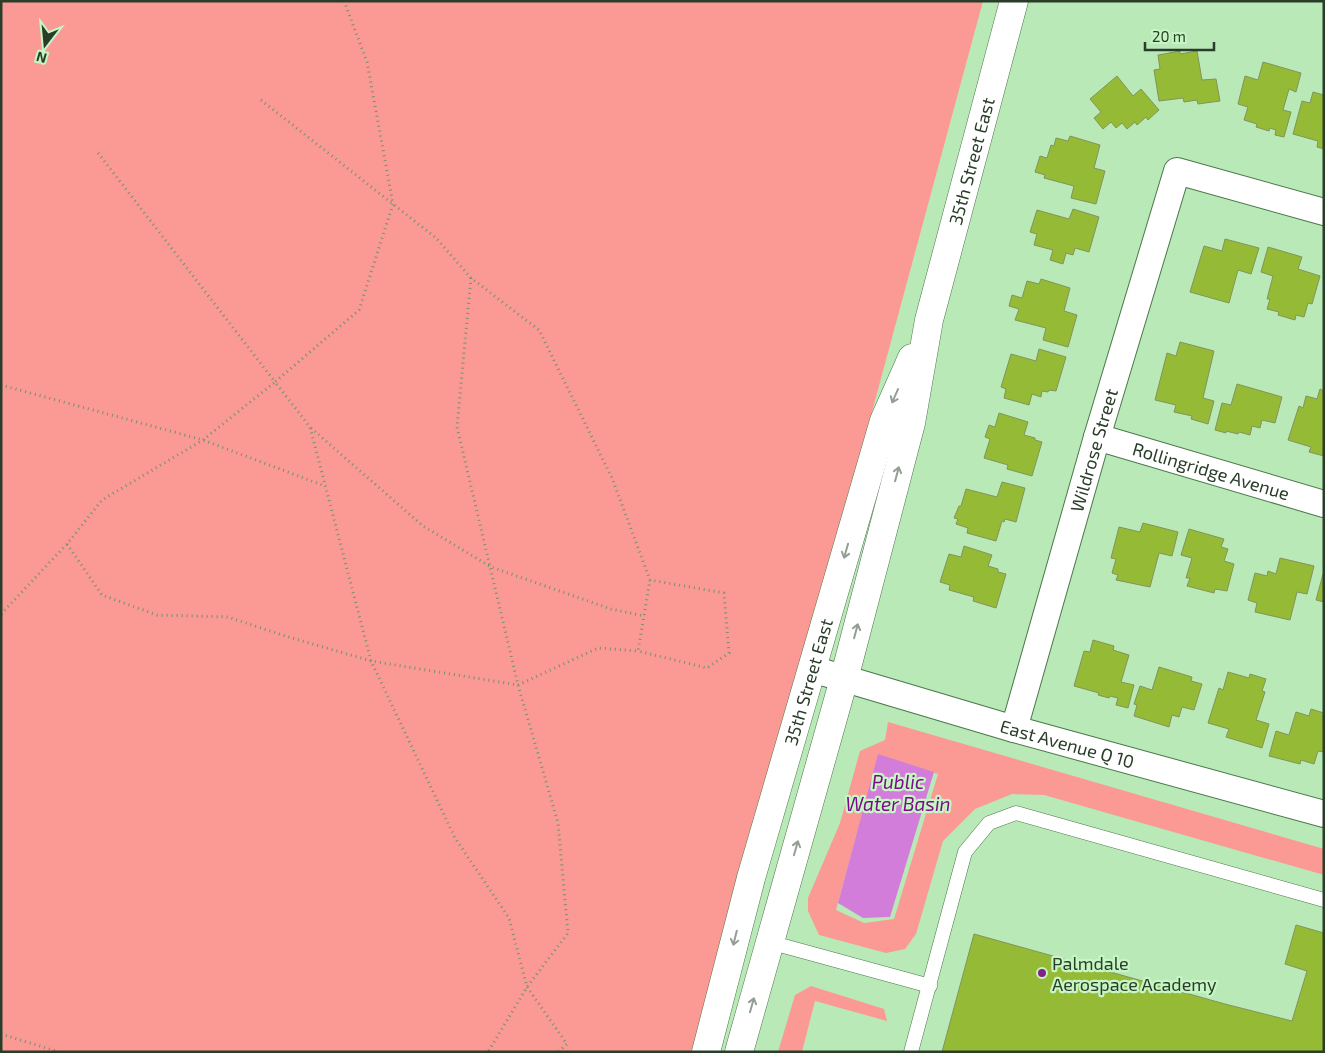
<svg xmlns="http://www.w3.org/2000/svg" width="1325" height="1053" font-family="'Exo 2',sans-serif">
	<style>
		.green { fill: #fb9a94; fill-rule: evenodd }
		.water { fill: #d37ddb }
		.building { fill: #95ba36; stroke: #81945b }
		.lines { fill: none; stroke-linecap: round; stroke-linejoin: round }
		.lane-casing { stroke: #4c774b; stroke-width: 15 }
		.street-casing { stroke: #4c774b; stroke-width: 28 }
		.secondary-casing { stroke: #4c774b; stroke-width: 29 }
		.path { stroke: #71926f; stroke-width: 3; stroke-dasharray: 1 4; stroke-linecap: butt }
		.lane { stroke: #fff; stroke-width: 14 }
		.street { stroke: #fff; stroke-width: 26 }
		.secondary { stroke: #fff; stroke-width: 28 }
		.oneway { stroke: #949e94 }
		.poi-dot { fill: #82218c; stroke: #c6f6c4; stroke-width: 2 }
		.labels { text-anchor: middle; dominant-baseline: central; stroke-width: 4.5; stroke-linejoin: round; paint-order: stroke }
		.street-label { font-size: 18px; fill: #2a3d29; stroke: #c6f6c4 }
		.poi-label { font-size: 18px; fill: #2a3d29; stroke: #c6f6c4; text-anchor: start }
		.water-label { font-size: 19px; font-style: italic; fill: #7b0b86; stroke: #c6f6c4 }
	</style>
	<rect width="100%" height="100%" fill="#b9e9b7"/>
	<g class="green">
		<path d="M1,1H983L699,1052H1Z"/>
		<path d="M888,722L1324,849V875L1044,795L1012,794L975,809L943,841L916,934L905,949L886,953L819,935L808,911V898L840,823L860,751L885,740ZM878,756L938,774L894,919L864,923L836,910Z"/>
		<path d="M811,986L884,1009L887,1021L815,1001L802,1052H778L795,995Z"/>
	</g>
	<path class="water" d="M878,754L934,772L890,917L863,918L838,903Z"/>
	<g class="building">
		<path d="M1180,51V54L1197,51L1202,80L1216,79L1220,101L1198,104L1197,100L1184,102L1183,98L1159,101L1154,70L1160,69L1158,55Z"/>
		<path d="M1263,62L1301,73L1296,92L1289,89L1283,110L1291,112L1284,137L1275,135L1276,130L1270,128L1269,131L1256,127L1257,124L1244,120L1248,107L1238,104L1245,76L1258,80Z"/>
		<path d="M1117,76L1133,96L1141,89L1159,110L1148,120L1146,117L1137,125L1135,122L1127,129L1122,123L1116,128L1111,122L1103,129L1094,118L1101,112L1090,99Z"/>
		<path d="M1313,92L1324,95V149L1317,147L1318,141L1293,134L1302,101L1310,103Z"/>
		<path d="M1070,136L1100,145L1094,168L1105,171L1096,204L1071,198L1074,186L1044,178L1045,175L1035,172L1040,156L1047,158L1051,145L1054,146L1056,138L1068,141Z"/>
		<path d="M1073,209L1099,217L1089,252L1075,248L1073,255L1066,253L1063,264L1050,260L1053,250L1034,245L1037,234L1030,232L1037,210L1069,219Z"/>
		<path d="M1225,239L1259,248L1251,274L1238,270L1229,303L1190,292L1204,246L1222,251Z"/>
		<path d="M1268,247L1302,257L1298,269L1320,276L1312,304L1308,303L1304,317L1296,315L1295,320L1278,315L1279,312L1267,309L1270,299H1267L1273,276L1261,272Z"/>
		<path d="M1041,279L1070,288L1064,311L1077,315L1068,347L1043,340L1046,328L1015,320L1019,309L1009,306L1012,295L1022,298L1027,281L1039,284Z"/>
		<path d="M1180,342L1214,351L1203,398L1214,401L1208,424L1191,419L1192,416L1174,412L1176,405L1155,400L1167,353L1176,356Z"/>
		<path d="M1039,349L1066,357L1056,391L1049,390L1048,392L1042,391L1041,397L1032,394L1029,405L1004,398L1006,389L1001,387L1011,354L1036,361Z"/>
		<path d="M1237,384L1282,397L1275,423L1262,420L1260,428L1252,426L1250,435L1239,432L1238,434L1226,431V433L1215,430L1222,403L1231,405Z"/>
		<path d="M1320,389L1324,391V456L1309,452L1311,447L1288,440L1299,406L1303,408L1306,396L1317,399Z"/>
		<path d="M999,413L1028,422L1024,435L1035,438V440L1042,442L1032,476L1007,469L1008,465L984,458L990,439L985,437L989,425L995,427Z"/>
		<path d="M1002,482L1025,488L1016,522L1005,519L1004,522L1002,521L996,541L967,533L968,528L956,524L958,519L954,518L959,506H961L966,489L997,497Z"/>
		<path d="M1143,523L1178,532L1172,556L1159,553L1150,587L1116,580L1118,575L1112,573L1116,559L1111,558L1119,527L1140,532Z"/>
		<path d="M1189,529L1224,539L1221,547L1228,549L1224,561L1234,564L1227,591L1215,589L1214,593L1187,586L1190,578H1186L1192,558L1181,555Z"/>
		<path d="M964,546L992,555L988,566L998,569V572L1006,574L996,608L973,601L974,597L949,590L950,585L940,582L949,554L961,557Z"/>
		<path d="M1280,558L1314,566L1307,594L1297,592L1290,620L1255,612L1257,603L1248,600L1255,573L1267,576L1268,571L1276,574Z"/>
		<path d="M1323,574H1324V602L1316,600Z"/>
		<path d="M1093,640L1114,646L1113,650L1129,655L1121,682L1134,685L1128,708L1116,705L1118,698L1110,696L1109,698L1098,695L1099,693L1074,686L1084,651L1090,652Z"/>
		<path d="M1159,667L1192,677L1191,681L1202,684L1194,710L1182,707L1179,717L1172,715L1169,727L1134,716L1137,705L1134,704L1140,686L1152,690Z"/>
		<path d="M1228,672L1249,678L1250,674L1266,679L1262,691L1265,692L1256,720L1269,724L1262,748L1226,737L1229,729L1208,723L1219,688L1223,690Z"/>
		<path d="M1311,709L1324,713L1322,720L1324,721V752L1318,751L1314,764L1301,760L1300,764L1269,756L1276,731L1289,735L1296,712L1309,716Z"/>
		<path d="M1296,925L1324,933V1052H942L974,934L1225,1004L1292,1021L1307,971L1285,964Z"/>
	</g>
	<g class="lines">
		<g class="lane-casing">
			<g id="lane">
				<path d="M769,942L930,986"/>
				<path d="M911,1052L965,852L989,823L1016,813L1324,900"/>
			</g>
		</g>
		<g class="street-casing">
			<g id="street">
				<path id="s1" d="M1097,437L1324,504"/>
				<path id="s2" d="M812,669L1014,729L1324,814"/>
				<path id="s3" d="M1014,729L1097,437L1177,171L1324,212"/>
			</g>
		</g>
		<g class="secondary-casing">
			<g id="secondary">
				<path id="s4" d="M706,1052L751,878L884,421L912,358"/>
				<path id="s5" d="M739,1052L844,679L911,423L929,320L1014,1"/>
			</g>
		</g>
		<g class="path">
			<path d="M261,100L436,238L471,278L539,330L612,478L650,580L724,593L729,653L707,668L638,651L650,580"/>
			<path d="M98,153L275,382L359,310L393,204L367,62L344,1"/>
			<path d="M471,278L457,427L518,685L558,823L568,933L527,987L488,1052"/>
			<path d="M1,385L203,440L325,486"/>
			<path d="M311,428L423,526L491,567L611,609L644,616"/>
			<path d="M67,544L102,595L157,615L228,617L282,635L371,661L518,685L598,648L638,651"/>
			<path d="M1,614L67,544L102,500L203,440L275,382L310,427L371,661L455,838L509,918L527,987L567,1044L558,1052"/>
			<path d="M1,1034L59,1052"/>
		</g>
		<use href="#lane" class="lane"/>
		<use href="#street" class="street"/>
		<use href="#secondary" class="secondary"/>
	</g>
	<defs><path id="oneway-shaft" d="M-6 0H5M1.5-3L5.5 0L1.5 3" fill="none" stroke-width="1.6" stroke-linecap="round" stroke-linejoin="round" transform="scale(1.25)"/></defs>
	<g class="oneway">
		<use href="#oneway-shaft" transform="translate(895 396) rotate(114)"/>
		<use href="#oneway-shaft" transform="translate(897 474) rotate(-75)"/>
		<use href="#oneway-shaft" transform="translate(846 551) rotate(106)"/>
		<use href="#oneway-shaft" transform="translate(856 631) rotate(-75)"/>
		<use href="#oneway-shaft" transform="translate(796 848) rotate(-74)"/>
		<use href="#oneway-shaft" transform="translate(735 938) rotate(104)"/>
		<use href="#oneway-shaft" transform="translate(752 1005) rotate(-74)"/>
	</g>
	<circle class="poi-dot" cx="1042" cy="973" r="5"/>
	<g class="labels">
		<g class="street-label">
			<text stroke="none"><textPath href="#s5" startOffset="921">35th Street East</textPath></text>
			<text stroke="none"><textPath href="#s3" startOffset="290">Wildrose Street</textPath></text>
			<text stroke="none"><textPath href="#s1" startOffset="119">Rollingridge Avenue</textPath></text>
			<text stroke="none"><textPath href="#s4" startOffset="384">35th Street East</textPath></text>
			<text stroke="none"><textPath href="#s2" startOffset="266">East Avenue Q 10</textPath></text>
		</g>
		<g class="poi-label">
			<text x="1052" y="963">Palmdale<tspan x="1052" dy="21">Aerospace Academy</tspan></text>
		</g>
		<g class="water-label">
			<text x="898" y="781">Public<tspan x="898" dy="22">Water Basin</tspan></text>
		</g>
	</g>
	<rect width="1325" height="1053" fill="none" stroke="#2a3d29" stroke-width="5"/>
	<g transform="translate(45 45) rotate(196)" stroke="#c6f6c4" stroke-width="4" paint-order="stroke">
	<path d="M0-4L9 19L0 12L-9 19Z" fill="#2a3d29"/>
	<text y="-8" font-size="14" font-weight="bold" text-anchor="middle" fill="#2a3d29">N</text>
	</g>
	<path d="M1145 42v8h69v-8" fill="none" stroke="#2a3d29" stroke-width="2.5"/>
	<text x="1152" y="42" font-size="15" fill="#2a3d29" stroke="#c6f6c4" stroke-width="4" paint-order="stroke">20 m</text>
</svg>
